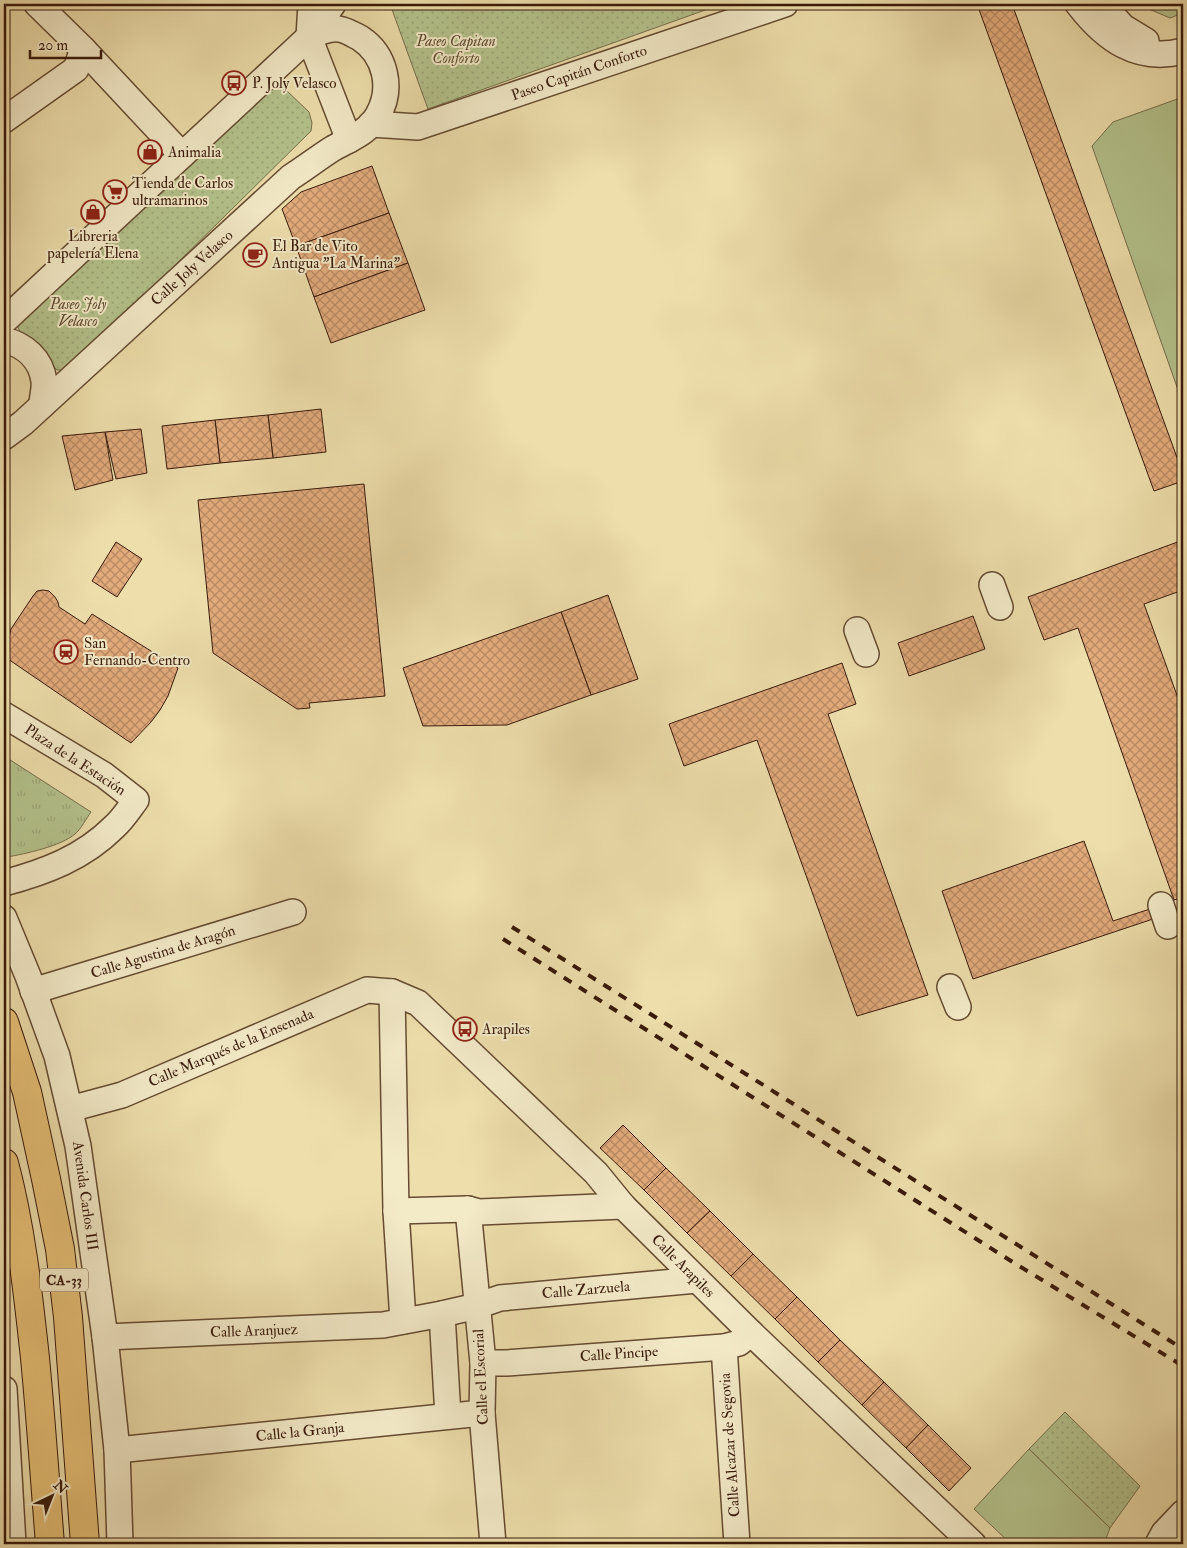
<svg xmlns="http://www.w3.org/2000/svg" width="1187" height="1548" font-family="'IM FELL Double Pica',serif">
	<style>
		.grass { fill: url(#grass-tufts); stroke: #766e4b }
		.park { fill: url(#park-dots); stroke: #766e4b }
		.garden { fill: #b4c28c; stroke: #766e4b }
		.building { fill: url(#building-cross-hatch); stroke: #381a0a }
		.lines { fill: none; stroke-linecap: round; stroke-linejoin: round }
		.minor-casing { stroke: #654b32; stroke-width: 28 }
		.highway-casing { stroke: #381a0a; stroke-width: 30 }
		.minor { stroke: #f3eac8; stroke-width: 25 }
		.highway { stroke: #e6bf76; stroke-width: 28 }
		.rail { stroke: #381a0a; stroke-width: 4; stroke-dasharray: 9 9; stroke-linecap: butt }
		.labels { text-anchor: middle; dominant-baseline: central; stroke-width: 4; stroke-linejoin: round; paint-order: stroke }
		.shield { fill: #f3eac8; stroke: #705843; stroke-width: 1 }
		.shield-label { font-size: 14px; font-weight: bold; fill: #381a0a }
		.park-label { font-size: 15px; font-style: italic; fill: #5d4c31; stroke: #f3eac8 }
		.street-label { font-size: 15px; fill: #381a0a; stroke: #f3eac8 }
		.poi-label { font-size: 15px; fill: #381a0a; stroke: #f3eac8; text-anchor: start }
	</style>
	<defs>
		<pattern id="grass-tufts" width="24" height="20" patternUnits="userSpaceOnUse" patternTransform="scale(1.25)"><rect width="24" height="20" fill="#b4c28c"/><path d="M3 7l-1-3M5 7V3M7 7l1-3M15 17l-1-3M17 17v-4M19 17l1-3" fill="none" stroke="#9ca677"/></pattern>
		<pattern id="park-dots" width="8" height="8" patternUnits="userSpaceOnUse" patternTransform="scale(1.25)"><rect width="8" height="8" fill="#b4c28c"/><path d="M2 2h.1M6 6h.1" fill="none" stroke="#9ca677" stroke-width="1.8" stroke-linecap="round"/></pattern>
		<pattern id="building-cross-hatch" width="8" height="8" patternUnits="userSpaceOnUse" patternTransform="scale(1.25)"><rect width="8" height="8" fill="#e2ab7c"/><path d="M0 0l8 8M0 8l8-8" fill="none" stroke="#b88a64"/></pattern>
	</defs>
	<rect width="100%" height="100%" fill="#eddeab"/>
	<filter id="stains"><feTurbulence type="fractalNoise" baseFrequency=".004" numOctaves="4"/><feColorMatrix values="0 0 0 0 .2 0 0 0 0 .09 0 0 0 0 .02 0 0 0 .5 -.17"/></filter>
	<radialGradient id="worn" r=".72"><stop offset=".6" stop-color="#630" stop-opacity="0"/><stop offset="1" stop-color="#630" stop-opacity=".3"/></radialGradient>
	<path class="grass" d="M4,756L91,812C86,819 81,829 75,834C61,846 25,854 7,857L4,854Z"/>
	<g class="park">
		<path d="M390,4H722L428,109Z"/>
		<path d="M267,85L285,89L309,112L312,123L311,131L69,370H57L22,334L18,328L19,322Z"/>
		<path d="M1065,1412L1140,1486L1110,1528L1029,1449Z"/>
	</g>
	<g class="garden">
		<path d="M1137,4H1183V13L1170,18Z"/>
		<path d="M1183,97V404L1092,146L1113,122Z"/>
		<path d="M1029,1449L1110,1528L1104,1544H1011L974,1509Z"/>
	</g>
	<g class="building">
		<path d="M977,4H1012L1183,474V481L1154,491Z"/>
		<path d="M372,166L389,213L296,246L282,209L301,192Z"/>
		<path d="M389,213L408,263L314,297L296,246Z"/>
		<path d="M408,263L425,310L331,343L314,297Z"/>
		<path d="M321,409L326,452L273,458L268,415Z"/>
		<path d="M268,415L273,458L220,463L215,420Z"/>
		<path d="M215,420L220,463L167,469L162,426Z"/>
		<path d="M141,429L147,473L116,479L105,432Z"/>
		<path d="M105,432L113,480L75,490L62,436Z"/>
		<path d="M364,484L385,696L309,703L310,708L297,709L213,653L198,500Z"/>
		<path d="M1183,540V590L1144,604L1183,712V897L1174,900L1078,628L1044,640L1028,597Z"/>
		<path d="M116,542L142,559L117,597L92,581Z"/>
		<path d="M43,590L49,591L55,597L58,602L59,607L85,624L92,614L178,668L168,696L160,710L151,722L131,743L8,659L7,645L11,629L33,596L37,591Z"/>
		<path d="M608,595L638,679L591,695L561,612Z"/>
		<path d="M561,612L591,695L507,725L423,726L403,668Z"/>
		<path d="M973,616L985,649L909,676L898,643Z"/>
		<path d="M842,663L856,704L828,714L928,995L857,1016L757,740L684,766L669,724Z"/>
		<path d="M1084,841L1113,921L1150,909L1153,919L973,979L942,891Z"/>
		<path d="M623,1125L666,1168L644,1190L600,1148Z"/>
		<path d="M666,1168L710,1211L687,1233L644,1190Z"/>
		<path d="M710,1211L753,1254L731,1276L687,1233Z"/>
		<path d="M753,1254L797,1297L775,1319L731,1276Z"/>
		<path d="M797,1297L840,1340L818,1362L775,1319Z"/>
		<path d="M840,1340L884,1382L862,1405L818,1362Z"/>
		<path d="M884,1382L928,1425L906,1448L862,1405Z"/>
		<path d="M928,1425L971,1468L949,1491L906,1448Z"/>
	</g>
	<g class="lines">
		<g class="minor-casing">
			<g id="minor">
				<path d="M37,4L83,49L182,155"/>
				<path d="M311,4L309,37L349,140"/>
				<path d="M1078,4C1105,39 1137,63 1183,51"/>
				<path d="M1102,4L1123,27L1146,41"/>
				<path d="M4,120L76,69L83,49"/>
				<path d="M371,124L418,127L785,4"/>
				<path d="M4,321L309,37L333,4"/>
				<path d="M4,340C25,345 41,359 44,381C45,389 42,397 42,405"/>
				<path d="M4,437L23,423L291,177C305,168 318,158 332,149C349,139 368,133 378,115C393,89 386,55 360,38C354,35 346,30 339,29C330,28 317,33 309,37"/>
				<path d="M992,585L1000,607"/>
				<path d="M857,630L866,654"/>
				<path d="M4,715L104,775L136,800C129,809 123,819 114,827C83,858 45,872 4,883"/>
				<path d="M1161,905L1168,926"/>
				<path d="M4,918L28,976L57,1056L78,1146L105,1337L117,1450L120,1544"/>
				<path d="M950,987L958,1007"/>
				<path d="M33,991L293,912"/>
				<path d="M392,992L396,1211L403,1321"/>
				<path d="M70,1109L122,1095L367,990L392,992L418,1003L596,1173L623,1206L751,1333L973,1544"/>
				<path d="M468,1209L483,1363L482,1413L493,1544"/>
				<path d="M396,1211L468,1209L479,1212L623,1206"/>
				<path d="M442,1314L448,1416"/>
				<path d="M105,1337L383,1325L442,1314L477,1306L500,1298L697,1280"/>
				<path d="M724,1347L737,1544"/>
				<path d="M483,1363H506L724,1347L739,1343L751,1333"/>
				<path d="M4,1389L13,1544"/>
				<path d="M117,1450L482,1413"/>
				<path d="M1158,1544L1164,1533L1183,1513"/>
			</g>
		</g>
		<g class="highway-casing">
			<g id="highway">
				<path d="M4,1022L27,1092L46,1179L60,1249L68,1317L85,1544"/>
				<path d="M4,1163C21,1227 28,1293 35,1358C41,1420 45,1482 50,1544"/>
			</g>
		</g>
		<use href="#minor" class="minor"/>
		<use href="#highway" class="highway"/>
		<g class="rail">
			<path d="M512,927L1183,1349"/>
			<path d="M503,939L1011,1261L1183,1366"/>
		</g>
	</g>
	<defs>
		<g id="bus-ring" transform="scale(1.25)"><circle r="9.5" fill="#f3eac8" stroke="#8f2418" stroke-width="1.5"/><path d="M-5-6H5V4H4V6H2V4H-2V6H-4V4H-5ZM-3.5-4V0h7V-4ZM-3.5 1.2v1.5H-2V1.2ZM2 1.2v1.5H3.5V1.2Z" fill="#8f2418"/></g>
		<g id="shop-ring" transform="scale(1.25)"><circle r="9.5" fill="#f3eac8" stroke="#8f2418" stroke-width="1.5"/><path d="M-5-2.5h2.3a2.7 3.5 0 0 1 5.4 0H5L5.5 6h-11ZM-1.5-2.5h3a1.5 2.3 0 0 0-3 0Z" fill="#8f2418"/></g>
		<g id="supermarket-ring" transform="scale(1.25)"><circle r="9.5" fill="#f3eac8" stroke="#8f2418" stroke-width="1.5"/><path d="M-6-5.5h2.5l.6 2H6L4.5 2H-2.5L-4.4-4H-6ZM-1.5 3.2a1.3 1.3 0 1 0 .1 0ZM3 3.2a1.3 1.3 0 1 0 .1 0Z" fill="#8f2418"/></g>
		<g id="cafe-ring" transform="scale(1.25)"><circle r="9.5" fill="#f3eac8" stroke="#8f2418" stroke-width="1.5"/><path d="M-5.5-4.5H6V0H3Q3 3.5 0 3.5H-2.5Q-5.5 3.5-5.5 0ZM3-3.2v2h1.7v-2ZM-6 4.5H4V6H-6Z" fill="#8f2418"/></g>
		<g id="station-ring" transform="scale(1.25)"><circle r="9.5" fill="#f3eac8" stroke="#8f2418" stroke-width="1.5"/><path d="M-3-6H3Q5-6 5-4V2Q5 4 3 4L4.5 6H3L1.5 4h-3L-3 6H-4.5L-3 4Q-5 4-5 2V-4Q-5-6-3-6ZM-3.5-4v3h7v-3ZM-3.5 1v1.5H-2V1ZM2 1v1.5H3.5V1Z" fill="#8f2418"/></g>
	</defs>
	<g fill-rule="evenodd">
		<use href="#bus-ring" x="234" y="83"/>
		<use href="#shop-ring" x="150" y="152"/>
		<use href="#supermarket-ring" x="115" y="192"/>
		<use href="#shop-ring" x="93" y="212"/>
		<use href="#cafe-ring" x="255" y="255"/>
		<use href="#station-ring" x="66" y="652"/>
		<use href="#bus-ring" x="465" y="1029"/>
	</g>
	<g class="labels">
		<rect class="shield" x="40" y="1268.5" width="48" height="23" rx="4"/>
		<g class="shield-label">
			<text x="64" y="1280">CA-33</text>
		</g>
		<g class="park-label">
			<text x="456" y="41">Paseo Capitan<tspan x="456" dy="17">Conforto</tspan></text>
			<text x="78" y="304">Paseo Joly<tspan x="78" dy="17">Velasco</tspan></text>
		</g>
		<g class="street-label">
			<text transform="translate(579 73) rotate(-19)">Paseo Capitán Conforto</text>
			<text transform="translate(192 268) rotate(-42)">Calle Joly Velasco</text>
			<text transform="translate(75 760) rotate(33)">Plaza de la Estación</text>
			<text transform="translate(163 952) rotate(-17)">Calle Agustina de Aragón</text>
			<text transform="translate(231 1048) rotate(-23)">Calle Marqués de la Ensenada</text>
			<text transform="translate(85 1196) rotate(82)">Avenida Carlos III</text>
			<text transform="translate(683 1266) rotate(45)">Calle Arapiles</text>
			<text transform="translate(586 1290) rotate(-5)">Calle Zarzuela</text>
			<text transform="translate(254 1331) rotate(-2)">Calle Aranjuez</text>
			<text transform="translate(619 1354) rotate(-4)">Calle Pincipe</text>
			<text transform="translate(481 1377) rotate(-93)">Calle el Escorial</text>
			<text transform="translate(300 1432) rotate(-6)">Calle la Granja</text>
			<text transform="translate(730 1445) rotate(-94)">Calle Alcazar de Segovia</text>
		</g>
		<g class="poi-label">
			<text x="252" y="83">P. Joly Velasco</text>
			<text x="168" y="152">Animalia</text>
			<text x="132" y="183">Tienda de Carlos<tspan x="132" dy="17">ultramarinos</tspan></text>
			<text x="93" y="236" text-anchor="middle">Libreria<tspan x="93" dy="17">papelería Elena</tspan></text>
			<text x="272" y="246">El Bar de Vito<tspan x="272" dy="17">Antigua "La Marina"</tspan></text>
			<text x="84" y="643">San<tspan x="84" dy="17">Fernando-Centro</tspan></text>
			<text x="482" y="1029">Arapiles</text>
		</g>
	</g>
	<rect width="1187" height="1548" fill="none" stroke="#eddeab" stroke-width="20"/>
	<rect x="5" y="5" width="1177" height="1538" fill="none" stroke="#381a0a" stroke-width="2.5"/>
	<rect x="10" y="10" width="1167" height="1528" fill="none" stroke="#381a0a"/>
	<g transform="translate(52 1496) rotate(43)" stroke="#f3eac8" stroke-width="4" paint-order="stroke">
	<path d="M0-4L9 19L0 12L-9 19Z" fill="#381a0a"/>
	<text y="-8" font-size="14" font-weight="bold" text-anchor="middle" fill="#381a0a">N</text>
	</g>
	<path d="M30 50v8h71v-8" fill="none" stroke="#381a0a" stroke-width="2.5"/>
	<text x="38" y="50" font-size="15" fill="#381a0a" stroke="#f3eac8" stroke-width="4" paint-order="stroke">20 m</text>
	<rect width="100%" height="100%" filter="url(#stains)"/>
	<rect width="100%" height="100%" fill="url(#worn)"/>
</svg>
